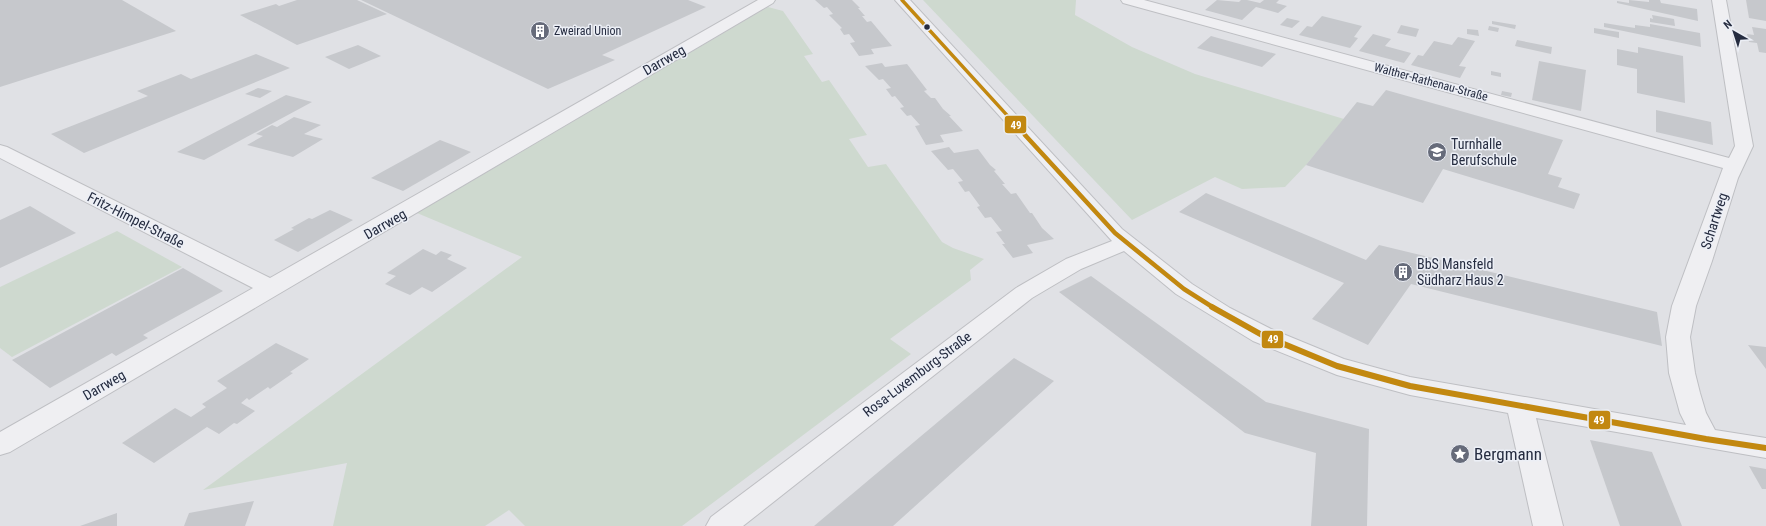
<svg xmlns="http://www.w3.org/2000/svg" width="1766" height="526" font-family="'Roboto Condensed',sans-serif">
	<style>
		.green { fill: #ced9cf }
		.building { fill: #c6c8cc }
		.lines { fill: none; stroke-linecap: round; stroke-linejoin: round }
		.minor-casing { stroke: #bebfc3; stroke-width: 2 }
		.minor { fill: #efeff2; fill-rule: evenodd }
		.bus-1-far2-casing { stroke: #eceff6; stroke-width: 5.5 }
		.bus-1-far1-casing { stroke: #eceff6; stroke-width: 8 }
		.bus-1-casing { stroke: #eceff6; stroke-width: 9 }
		.bus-1-far2 { stroke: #c28810; stroke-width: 3.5 }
		.bus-1-far1 { stroke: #c28810; stroke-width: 4.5 }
		.bus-1 { stroke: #c28810; stroke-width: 6 }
		.bus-dot { fill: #252c40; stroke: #eceff6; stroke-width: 1.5 }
		.labels { text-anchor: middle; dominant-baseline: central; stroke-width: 3; stroke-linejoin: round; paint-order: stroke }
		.far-poi-label { font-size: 12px; fill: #252c40; stroke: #eceff6; text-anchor: start }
		.far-street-label { font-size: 12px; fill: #252c40; stroke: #eceff6 }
		.street-label { font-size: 14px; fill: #252c40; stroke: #eceff6 }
		.poi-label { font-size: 14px; fill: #252c40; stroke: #eceff6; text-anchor: start }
		.near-poi-label { font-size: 17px; fill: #252c40; stroke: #eceff6; text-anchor: start }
		.line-badge { stroke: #eceff6; stroke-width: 1.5 }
		.badge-label { font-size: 11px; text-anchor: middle; font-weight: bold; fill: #fff }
	</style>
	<rect width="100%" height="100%" fill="#e0e1e5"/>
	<g class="green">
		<path d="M923,0H1076L1075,15L1132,47L1195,74L1344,119L1306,165L1285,187L1242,189L1215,177L1132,220Z"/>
		<path d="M768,7L783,11L813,54L804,56L822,82L829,80L867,135L849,139L868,167L886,164L942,242L953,248L984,259L970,270L971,280L890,339L911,354L682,526H525L509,510L485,526H333L347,463L203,490L522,257L417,213Z"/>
		<path d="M117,231L182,267L12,357L0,348V287Z"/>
	</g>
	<g class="building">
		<path d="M0,0H122L176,31L0,87Z"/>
		<path d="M297,0H357L387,14L297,45L240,15L276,4L279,6Z"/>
		<path d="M361,0H688L706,7L602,55L615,60L548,89Z"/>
		<path d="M815,0H852L860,8H858L865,16H862L867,22L871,21L892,46L871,49L874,54L859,56L850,43L855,42L849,34L844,35L840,29L842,28L829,15L833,14L827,7L824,8Z"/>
		<path d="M1217,0L1239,2L1241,0H1247L1260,3L1264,0H1279L1276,3L1287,6L1278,13L1256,7L1242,20L1205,10Z"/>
		<path d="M1629,0L1649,2V0H1660L1661,3L1697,9L1698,21L1617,3V1L1629,3Z"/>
		<path d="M1746,0H1766V21L1749,18Z"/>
		<path d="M1652,15L1674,19L1675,26L1650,22V18L1653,19Z"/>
		<path d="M1322,16L1362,26L1354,37L1358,38L1350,48L1299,35L1307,26L1312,27Z"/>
		<path d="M1287,18L1300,21L1292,28L1280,25Z"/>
		<path d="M1492,21L1516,25L1515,29L1492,24Z"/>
		<path d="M1604,23L1635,28V25L1650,27V24L1700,33L1701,47L1604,27Z"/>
		<path d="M1401,25L1419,29L1416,37L1397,33Z"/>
		<path d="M1489,26L1499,28L1498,32L1488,30Z"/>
		<path d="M1752,27L1766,29V53L1759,52L1757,43L1749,42L1747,34L1754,35Z"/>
		<path d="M1594,28L1619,32V38L1594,33Z"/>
		<path d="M1467,29L1478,30L1479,36L1467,34Z"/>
		<path d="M1373,34L1391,39L1385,46L1411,53L1404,63L1359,51Z"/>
		<path d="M1211,36L1276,54L1262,67L1197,48Z"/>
		<path d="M1458,37L1475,41L1459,66L1466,67L1460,78L1411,65L1418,55L1423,56L1434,41L1452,45Z"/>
		<path d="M1517,40L1552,47L1551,54L1515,46Z"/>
		<path d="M358,45L381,56L349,69L325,57Z"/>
		<path d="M1638,47L1683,56L1685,103L1637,93V69L1617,65V49L1638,53Z"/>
		<path d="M256,54L290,68L84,153L51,134L148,96L137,91L181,74L191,79Z"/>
		<path d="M1539,61L1586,70L1581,111L1532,100Z"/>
		<path d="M882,63L885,67L907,64L927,90L924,91L931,98H935L943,109L951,116H949L963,131L940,135L944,142L926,145L915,126L920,125L911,115L907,116L900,108L904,107L895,96L892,97L886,89L891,88L883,79L879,80L865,66Z"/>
		<path d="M1491,71L1501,73V77L1491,75Z"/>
		<path d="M258,88L272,91L260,98L245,94Z"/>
		<path d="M1386,90L1563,140L1548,174L1562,178L1558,187L1580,194L1574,209L1443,169L1423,203L1306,165L1357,102L1373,106Z"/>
		<path d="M1502,91L1512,93L1511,97L1501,95Z"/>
		<path d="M286,95L312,102L204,160L177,152Z"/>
		<path d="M1656,110L1711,122L1713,145L1656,132Z"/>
		<path d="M294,117L321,125L304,134L323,139L293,157L247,145L263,136L256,134L272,125L277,127Z"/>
		<path d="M440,140L471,152L403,191L371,178Z"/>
		<path d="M949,147L954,153L978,149L990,165L996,170L994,171L1005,184H1002L1011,194L1016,193L1030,213H1032L1042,228L1054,239L1027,245L1033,253L1013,258L1002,244H1005L996,232L1002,231L991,217L985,218L977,207L980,206L969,191L965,192L958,182L963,181L953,169L948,170L931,151Z"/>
		<path d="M1206,193L1366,260L1379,245L1657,312L1662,346L1411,284L1368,345L1312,319L1344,283L1179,212Z"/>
		<path d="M30,206L76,233L0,268V220Z"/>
		<path d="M330,210L353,220L298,252L274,240L294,229L291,228L309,218L312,219Z"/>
		<path d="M423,249L436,255L441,251L452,255L447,259L467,268L432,292L422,287L410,295L385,284L396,276L387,273Z"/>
		<path d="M183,268L223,291L143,335L148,338L116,356L112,353L50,388L12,360Z"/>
		<path d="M1091,276L1266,402L1369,429L1367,526H1311L1316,453L1245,433L1059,292Z"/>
		<path d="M276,343L309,359L290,372L293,373L270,389L268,387L249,400L247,398L241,403L255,411L237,424L234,423L219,434L207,427L154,463L122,443L175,408L191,417L206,407L202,404L227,388L217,381Z"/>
		<path d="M1748,345L1766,347V369Z"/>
		<path d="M1014,358L1054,381L893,526H814Z"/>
		<path d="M1590,440L1652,452L1682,526H1620Z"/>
		<path d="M1749,466L1766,469V489H1762Z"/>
		<path d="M254,501L245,526H184L189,513Z"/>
		<path d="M117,513V526H80Z"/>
	</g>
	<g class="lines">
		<g class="minor-casing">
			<g id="minor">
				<path d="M758,0H775L773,3L10,452L0,455V432L253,288L0,158V145L7,147L270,278Z"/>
				<path d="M895,0H910L1122,229L1192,284L1230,308L1271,329L1344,359L1410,377L1686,425L1680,413L1669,373L1666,337L1672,306L1723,168L1123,3L1121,0H1144L1729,158L1735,146L1712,0H1726L1753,146L1738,178L1712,261L1696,306L1690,337L1695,373L1700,393L1706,413L1715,430L1766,438V458L1536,418L1563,526H1533L1508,413L1410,395L1337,375L1253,341L1176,294L1124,251L1081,269L1032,298L743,526H706L711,517L1016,288L1066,259L1112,241Z"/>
			</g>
		</g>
		<use href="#minor" class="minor"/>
		<g class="bus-1-far2-casing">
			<path id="bus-1-far2" d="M902,0L1026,136"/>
		</g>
		<g class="bus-1-far1-casing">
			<path id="bus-1-far1" d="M1025,135L1115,233L1184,289L1214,308"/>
		</g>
		<g class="bus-1-casing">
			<path id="bus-1" d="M1212,307L1262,335L1337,366L1410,386L1706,439L1766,448"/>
		</g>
		<use href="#bus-1-far2" class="bus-1-far2"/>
		<use href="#bus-1-far1" class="bus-1-far1"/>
		<use href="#bus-1" class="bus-1"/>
	</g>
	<defs>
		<g id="building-disc" transform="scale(1)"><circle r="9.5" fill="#666b7a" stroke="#eceff6"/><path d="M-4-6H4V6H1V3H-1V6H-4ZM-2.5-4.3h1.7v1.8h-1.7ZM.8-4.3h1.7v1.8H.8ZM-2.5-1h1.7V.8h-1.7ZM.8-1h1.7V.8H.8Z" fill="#fff"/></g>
		<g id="school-disc" transform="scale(1)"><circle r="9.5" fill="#666b7a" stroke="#eceff6"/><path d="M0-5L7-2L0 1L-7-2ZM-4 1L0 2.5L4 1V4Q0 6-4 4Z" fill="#fff"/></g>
		<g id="sight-disc" transform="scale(1)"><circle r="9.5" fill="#666b7a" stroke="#eceff6"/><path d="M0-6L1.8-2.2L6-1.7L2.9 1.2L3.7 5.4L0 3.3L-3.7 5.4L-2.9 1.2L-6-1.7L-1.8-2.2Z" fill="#fff"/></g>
	</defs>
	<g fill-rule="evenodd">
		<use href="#building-disc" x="540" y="31"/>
		<use href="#school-disc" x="1437" y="152"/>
		<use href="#building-disc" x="1403" y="272"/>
		<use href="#sight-disc" x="1460" y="454"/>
	</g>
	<circle class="bus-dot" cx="927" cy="27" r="3.5"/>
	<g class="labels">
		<g class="far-poi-label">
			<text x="554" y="31">Zweirad Union</text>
		</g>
		<g class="far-street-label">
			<text transform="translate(1431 82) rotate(15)">Walther-Rathenau-Straße</text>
		</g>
		<g class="street-label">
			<text transform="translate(664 60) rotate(-30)">Darrweg</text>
			<text transform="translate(136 220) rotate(27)">Fritz-Himpel-Straße</text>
			<text transform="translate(1714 221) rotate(-72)">Schartweg</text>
			<text transform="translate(385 224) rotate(-30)">Darrweg</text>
			<text transform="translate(917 374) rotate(-37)">Rosa-Luxemburg-Straße</text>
			<text transform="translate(104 385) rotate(-30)">Darrweg</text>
		</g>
		<g class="poi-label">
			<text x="1451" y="144">Turnhalle<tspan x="1451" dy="16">Berufschule</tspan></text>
			<text x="1417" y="264">BbS Mansfeld<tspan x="1417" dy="16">Südharz Haus 2</tspan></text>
		</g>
		<g class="near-poi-label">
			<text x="1474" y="454">Bergmann</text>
		</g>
	</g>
	<g class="line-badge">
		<rect x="1004" y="115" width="23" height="19" rx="4" fill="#c28810"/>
		<rect x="1261" y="330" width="23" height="19" rx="4" fill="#c28810"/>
		<rect x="1588" y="410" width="23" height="20" rx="4" fill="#c28810"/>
	</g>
	<g class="badge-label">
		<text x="1016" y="129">49</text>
		<text x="1273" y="343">49</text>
		<text x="1599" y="424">49</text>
	</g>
	<g transform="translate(1734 32) rotate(321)" stroke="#eceff6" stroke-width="3" paint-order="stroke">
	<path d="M0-3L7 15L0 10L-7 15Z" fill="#252c40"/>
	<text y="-6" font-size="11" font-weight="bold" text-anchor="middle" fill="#252c40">N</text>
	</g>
</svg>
